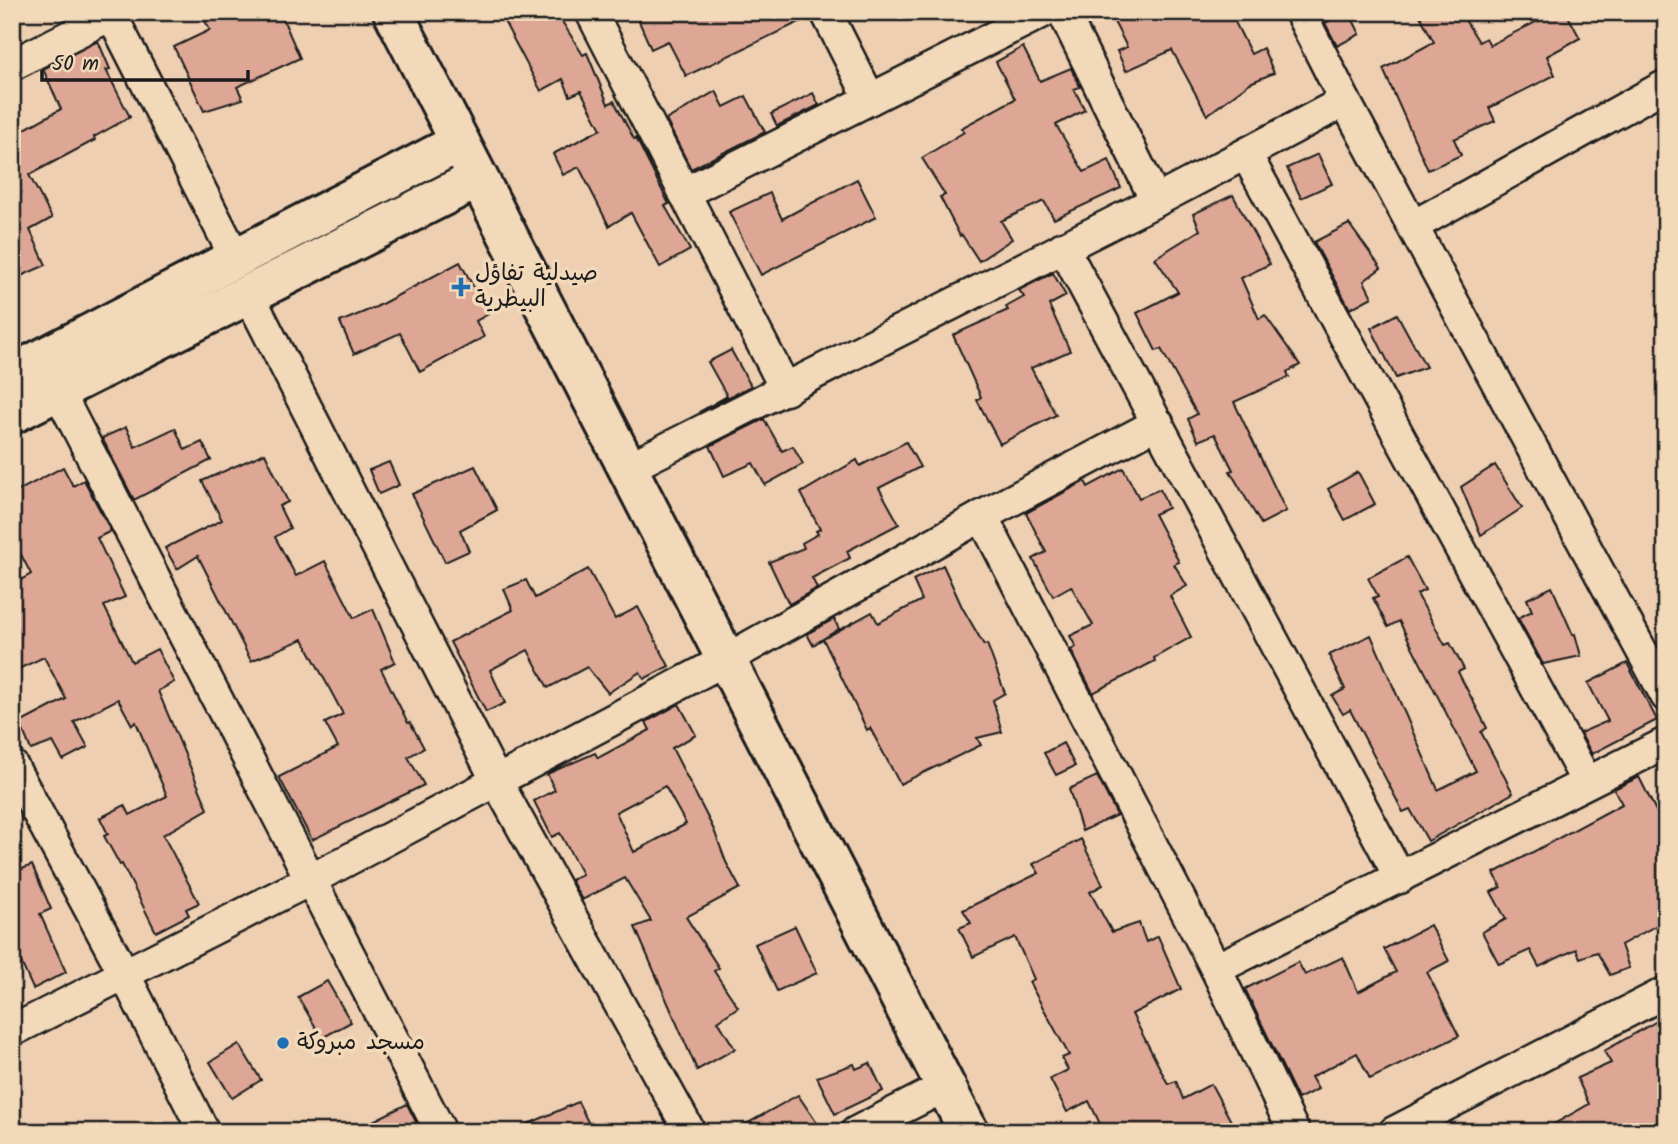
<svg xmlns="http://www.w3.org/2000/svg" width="1678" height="1144" font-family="Kalam,'Playpen Sans Arabic',sans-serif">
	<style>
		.building { fill: #dea795; stroke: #1c1c1c; stroke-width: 2; fill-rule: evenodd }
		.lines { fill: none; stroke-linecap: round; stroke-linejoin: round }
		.street-casing { stroke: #1c1c1c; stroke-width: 35 }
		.secondary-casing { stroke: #1c1c1c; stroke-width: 44 }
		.street { stroke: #f2d9b9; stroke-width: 30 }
		.secondary { stroke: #f2d9b9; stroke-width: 38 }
		.poi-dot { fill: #1f6fb2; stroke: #f2d9b9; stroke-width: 2.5 }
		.labels { text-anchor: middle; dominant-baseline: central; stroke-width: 7; stroke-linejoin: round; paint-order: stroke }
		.poi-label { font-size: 23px; fill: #1c1c1c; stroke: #f2d9b9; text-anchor: start }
	</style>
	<rect width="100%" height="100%" fill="#eecfb2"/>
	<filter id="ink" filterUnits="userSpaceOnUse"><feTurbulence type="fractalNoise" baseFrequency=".0143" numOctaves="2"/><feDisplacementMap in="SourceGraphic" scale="14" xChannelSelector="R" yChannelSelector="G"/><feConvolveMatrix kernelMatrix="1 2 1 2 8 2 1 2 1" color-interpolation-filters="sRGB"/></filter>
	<g filter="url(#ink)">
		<g class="building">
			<path d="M200,12H280L300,58L237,87L243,99L204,111L174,47L210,30Z"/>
			<path d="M499,12H556L583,55L587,53L608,104L614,101L634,139L636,138L669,204L665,206L690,250L660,267L631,213L609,226L579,167L563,175L553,154L601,129L581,91L570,96L563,79L541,91Z"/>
			<path d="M635,12H809L810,17L686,76L668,41L651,49Z"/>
			<path d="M1109,12H1230L1251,54L1263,48L1274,73L1250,83L1207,115L1172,50L1126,71L1117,51L1127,47Z"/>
			<path d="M1346,12H1349L1360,34L1337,46L1325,23Z"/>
			<path d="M1418,12H1460L1479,42L1486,38L1490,45L1556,12H1566L1580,38L1547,56L1555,75L1489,108L1495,121L1454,139L1461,155L1428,170L1383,69L1434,42Z"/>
			<path d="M98,41L110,69L106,70L130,117L94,137L95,140L29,175L52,218L30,230L46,265L12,280V136L61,109L43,69Z"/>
			<path d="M1023,47L1040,81L1071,68L1080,87L1074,89L1085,110L1056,125L1084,172L1109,160L1121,188L1054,219L1044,201L1001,221L1012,239L979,261L962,235L960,236L940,197L945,195L922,158L964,132L961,128L1015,99L996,62Z"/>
			<path d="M716,91L724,107L746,96L765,132L691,169L666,120Z"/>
			<path d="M813,93L819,105L777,126L771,114Z"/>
			<path d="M1318,154L1332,184L1301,198L1287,168Z"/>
			<path d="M857,179L876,217L761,275L729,212L770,193L782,219Z"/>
			<path d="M1233,195L1270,264L1241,278L1259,319L1265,315L1300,365L1287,372L1289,377L1234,402L1286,511L1261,524L1230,471L1233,470L1215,434L1198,441L1188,419L1197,414L1161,349L1156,351L1137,313L1178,292L1155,258L1200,230L1193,214Z"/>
			<path d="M1349,224L1381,268L1364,281L1372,297L1350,309L1314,242Z"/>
			<path d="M460,262L488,314L476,321L484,337L420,372L400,333L354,354L340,322L376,307Z"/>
			<path d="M1053,273L1066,296L1049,305L1070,351L1031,368L1056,415L1000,444L977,400L981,397L953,335L1008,310L1006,307L1024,297L1019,290Z"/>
			<path d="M1397,314L1426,367L1396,378L1371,328Z"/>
			<path d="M731,350L751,386L699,412L727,396L708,362Z"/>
			<path d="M764,419L782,451L793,446L803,464L765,485L753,463L724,476L710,446Z"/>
			<path d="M126,427L135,447L175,428L185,450L202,442L211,460L134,500L102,438Z"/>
			<path d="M906,442L920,467L879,488L899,524L847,551L850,558L812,578L817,588L789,604L769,562L804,548L802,543L818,534L816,531L820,529L801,493L857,460L860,466Z"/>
			<path d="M265,453L288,502L279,506L290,528L275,537L296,576L325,561L354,618L373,609L395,662L381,669L408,723L410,722L424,748L408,757L424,785L312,840L279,777L338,747L325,723L343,714L303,639L251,661L198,556L177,569L165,548L222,520L202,481Z"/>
			<path d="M389,462L399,485L379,494L369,470Z"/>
			<path d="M1495,465L1522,508L1481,535L1461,487Z"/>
			<path d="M475,466L497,510L460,530L469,551L445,562L412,494Z"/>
			<path d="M63,467L73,486L84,480L111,531L97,538L125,597L104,606L132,662L157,649L174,682L158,691L208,809L163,835L199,903L186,909L189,915L156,932L122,864L120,865L104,836L108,834L100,818L125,805L130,815L167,796L136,722L132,725L118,699L74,722L88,747L63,760L53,742L31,750L20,723L66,699L44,657L12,672V585L31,574L12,537V494Z"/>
			<path d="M1123,468L1139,498L1160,489L1168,508L1154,514L1179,562L1174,564L1187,586L1170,596L1191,637L1154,658L1155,661L1093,693L1071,650L1076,647L1070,636L1093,625L1071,586L1053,596L1033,559L1046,552L1026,513L1085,481L1088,487Z"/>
			<path d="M1358,472L1375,504L1345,520L1328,489Z"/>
			<path d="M1407,557L1425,590L1417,594L1445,645L1450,643L1464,669L1458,672L1487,728L1481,732L1513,793L1428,841L1410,809L1403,812L1350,710L1343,714L1332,696L1345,689L1329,655L1371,635L1438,790L1476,771L1399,621L1388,627L1373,598L1378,596L1368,578Z"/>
			<path d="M943,565L962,607L984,645L987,644L1005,693L993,700L1002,732L977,738L981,745L900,784L870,728L867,730L823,639L872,612L878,623L922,600L913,580Z"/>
			<path d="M588,569L615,619L638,607L669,666L644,679L640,672L608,693L587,667L548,688L528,650L490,670L505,703L486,712L450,642L513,610L504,589L526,580L535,598Z"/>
			<path d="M1552,587L1573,635L1575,634L1581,656L1543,664L1518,618L1532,611L1527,599Z"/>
			<path d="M834,619L839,629L813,645L807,634Z"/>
			<path d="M1627,663L1657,720L1592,754L1580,733L1608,721L1588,683Z"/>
			<path d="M679,704L696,735L672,748L714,830L726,862L740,888L686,917L719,968L714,971L738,1007L718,1021L735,1049L697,1070L635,927L651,921L625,878L582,900L571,880L582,874L560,833L552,837L534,801L555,790L547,774L595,753L598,758L650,730L646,722ZM665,786L686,824L634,852L616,812Z"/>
			<path d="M1063,743L1075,766L1056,775L1044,753Z"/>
			<path d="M1097,776L1117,815L1082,831L1069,789Z"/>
			<path d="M1639,777L1656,811L1659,809L1666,822V920L1621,945L1629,968L1610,975L1597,952L1580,958L1576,949L1539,967L1530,950L1499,964L1482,932L1506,919L1491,892L1501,887L1494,873L1622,804L1614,789Z"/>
			<path d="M1081,839L1103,885L1090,892L1112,932L1139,923L1146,942L1158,936L1181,989L1132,1014L1168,1084L1176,1081L1183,1099L1211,1084L1232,1123L1214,1132H1104L1089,1101L1067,1112L1050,1079L1068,1070L1062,1058L1069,1055L1029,982L1034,979L1015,937L973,957L959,928L971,923L963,910L1039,873L1033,864Z"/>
			<path d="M32,865L51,909L40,914L66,972L33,989L12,942V873Z"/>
			<path d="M1430,925L1449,961L1427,972L1459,1036L1370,1079L1357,1053L1311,1077L1318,1089L1298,1099L1245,989L1298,962L1305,975L1343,957L1358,992L1396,972L1384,949Z"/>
			<path d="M795,926L817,973L777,991L755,944Z"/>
			<path d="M327,981L351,1022L322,1038L298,997Z"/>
			<path d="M1666,1016V1132H1540L1589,1104L1577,1078L1611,1063L1604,1051Z"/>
			<path d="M239,1044L261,1080L232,1098L210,1062Z"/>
			<path d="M870,1063L883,1091L835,1114L817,1077L854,1064L856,1069Z"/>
			<path d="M798,1095L823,1132H732Z"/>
			<path d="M578,1102L593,1132H510Z"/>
			<path d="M407,1104L421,1132H351Z"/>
		</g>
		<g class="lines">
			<g class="street-casing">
				<g id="street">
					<path d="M110,12L236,259"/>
					<path d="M591,12L786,390"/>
					<path d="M826,12L870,99"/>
					<path d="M1063,12L1156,201"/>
					<path d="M1300,12L1345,101L1666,696"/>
					<path d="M12,65L111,15"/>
					<path d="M1246,154L1587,782"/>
					<path d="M684,193L1043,12"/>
					<path d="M1413,226L1666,85"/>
					<path d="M1063,247L1400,878"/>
					<path d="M249,295L496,780L690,1132"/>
					<path d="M58,391L441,1132"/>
					<path d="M628,468L1156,201L1345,101"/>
					<path d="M982,516L1216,969L1294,1132"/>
					<path d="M12,765L125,975L204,1132"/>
					<path d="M1216,969L1666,743"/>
					<path d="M12,1031L312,879L727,659L982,516L1158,423"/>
					<path d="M856,1132L946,1086"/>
					<path d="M1394,1132L1666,992"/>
				</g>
			</g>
			<g class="secondary-casing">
				<g id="secondary">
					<path d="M393,12L969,1132"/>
					<path d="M12,374L460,142"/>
					<path d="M12,414L477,179"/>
				</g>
			</g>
			<use href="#street" class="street"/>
			<use href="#secondary" class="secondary"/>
		</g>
	</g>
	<g class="poi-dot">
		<path d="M457.5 276.5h7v7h7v7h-7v7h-7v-7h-7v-7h7z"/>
		<circle cx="283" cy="1043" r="7"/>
	</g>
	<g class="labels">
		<g class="poi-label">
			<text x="475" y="274">صيدلية تفاؤل<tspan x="475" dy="26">البيطرية</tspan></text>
			<text x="297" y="1043">مسجد مبروكة</text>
		</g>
	</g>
	<rect width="1678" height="1144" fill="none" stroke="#f2d9b9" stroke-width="42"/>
	<rect x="21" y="21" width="1636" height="1102" fill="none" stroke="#1c1c1c" stroke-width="2.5" filter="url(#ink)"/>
	<path d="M42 70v10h206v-10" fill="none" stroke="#1c1c1c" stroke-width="3.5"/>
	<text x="52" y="70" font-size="21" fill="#1c1c1c" stroke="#f2d9b9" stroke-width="5" paint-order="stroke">50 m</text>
</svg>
